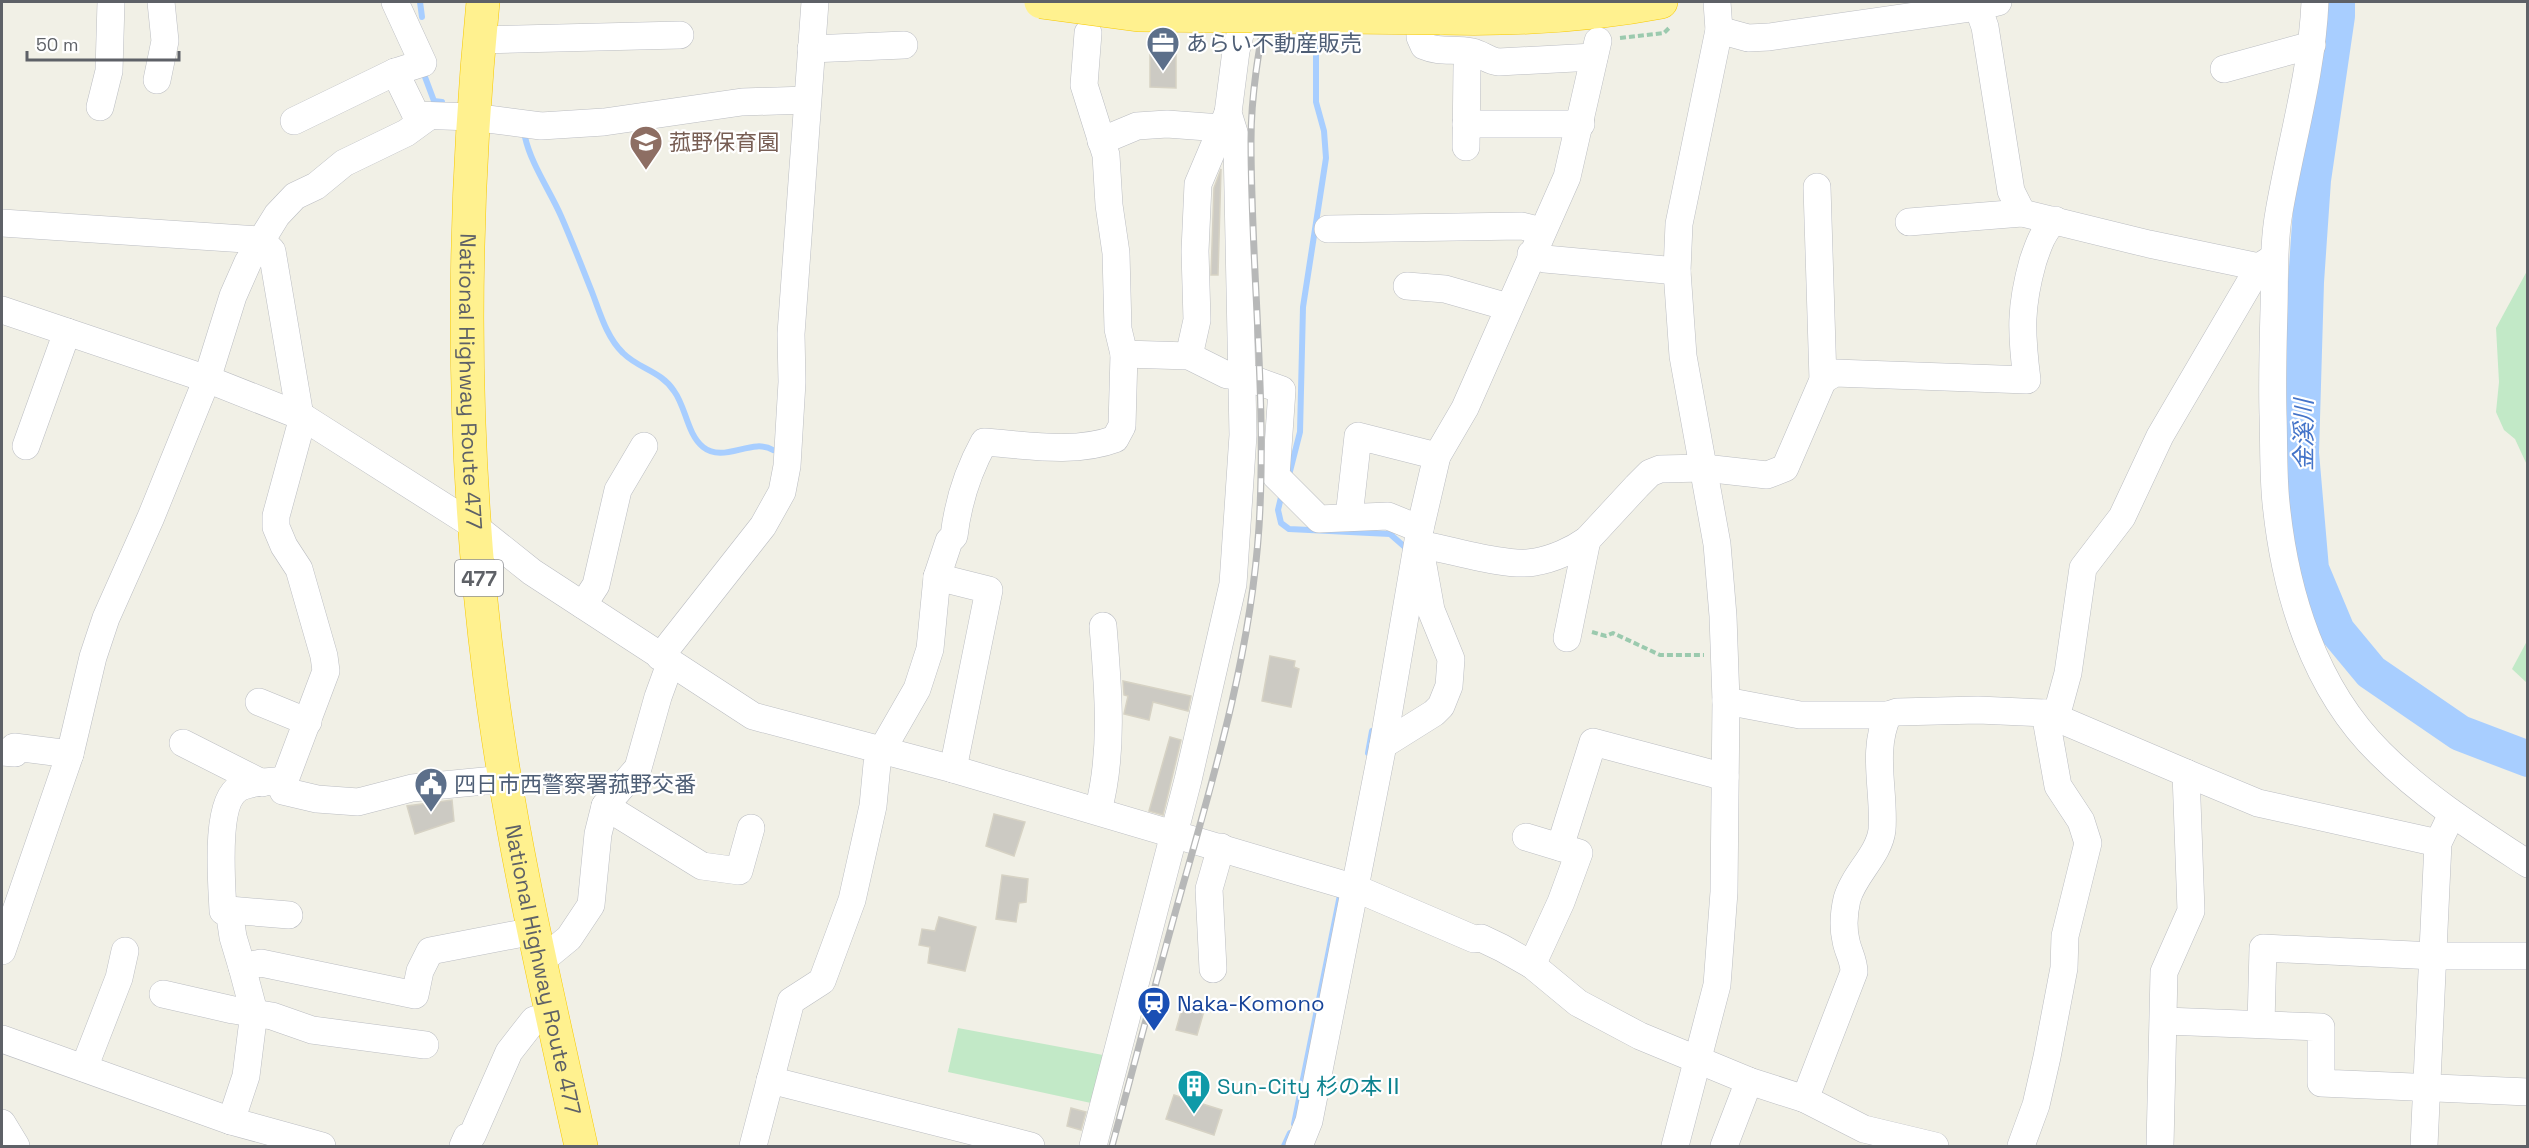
<svg xmlns="http://www.w3.org/2000/svg" width="2529" height="1148" font-family="'Space Grotesk','Noto Sans JP',sans-serif">
	<style>
		.green { fill: #c2e9c7 }
		.lines { fill: none; stroke-linecap: round; stroke-linejoin: round }
		.stream { stroke: #a8ceff; stroke-width: 6 }
		.river { stroke: #a8ceff; stroke-width: 36 }
		.building { fill: #cccac3; stroke: #d6d2c4; stroke-width: 1.5 }
		.minor-casing { stroke: #bbbdc2; stroke-width: 28 }
		.highway-casing { stroke: #f7c900; stroke-width: 34 }
		.path { stroke: #9bcaae; stroke-width: 4; stroke-dasharray: 6 3; stroke-linecap: butt }
		.minor { stroke: #fff; stroke-width: 27 }
		.highway { stroke: #fff18f; stroke-width: 33 }
		.rail-casing { stroke: #b7b8b8; stroke-width: 7 }
		.rail { stroke: #fff; stroke-width: 4.5; stroke-dasharray: 14; stroke-linecap: butt }
		.highway-bridge-casing { stroke: #f7c900; stroke-width: 34; stroke-linecap: butt }
		.highway-bridge { stroke: #fff18f; stroke-width: 33 }
		.labels { text-anchor: middle; dominant-baseline: central; stroke-width: 4.5; stroke-linejoin: round; paint-order: stroke }
		.shield { fill: #fff; stroke: #8e9095; stroke-width: 1.5 }
		.shield-label { font-size: 21px; font-weight: bold; fill: #5e6167 }
		.service-label { font-size: 22px; fill: #4e5e75; stroke: #fff; text-anchor: start }
		.education-label { font-size: 22px; fill: #785e54; stroke: #fff; text-anchor: start }
		.street-label { font-size: 22px; fill: #5e6167; stroke: #fff }
		.transit-label { font-size: 22px; fill: #164399; stroke: #fff; text-anchor: start }
		.culture-label { font-size: 22px; fill: #0d838f; stroke: #fff; text-anchor: start }
		.water-label { font-size: 24px; font-style: italic; fill: #4474c9; stroke: #fff }
	</style>
	<rect width="100%" height="100%" fill="#f1f0e6"/>
	<g class="green">
		<path d="M2527,271V465L2515,439L2504,430L2496,412L2499,382L2496,328Z"/>
		<path d="M2527,641L2528,683H2527L2512,669Z"/>
		<path d="M958,1028L1103,1055L1091,1103L948,1072Z"/>
	</g>
	<g class="lines">
		<g class="stream">
			<path d="M420,2L422,17"/>
			<path d="M425,77L434,101L442,102"/>
			<path d="M525,137C531,164 550,191 561,216C572,241 582,267 592,292C600,313 607,338 623,353C639,369 661,371 674,391C686,407 687,434 703,447C724,464 752,437 773,450"/>
			<path d="M1288,479L1300,432L1303,307L1326,158L1324,131L1316,102V25"/>
			<path d="M1282,493L1278,510L1281,523L1289,529L1390,534L1406,548L1405,553"/>
			<path d="M1368,753L1372,731"/>
			<path d="M1294,1124L1341,890"/>
			<path d="M1284,1146L1290,1133"/>
		</g>
		<path class="river" d="M2337,2V16L2313,180L2306,282L2301,453L2311,569L2337,631L2371,672L2460,733L2528,759"/>
	</g>
	<g class="building">
		<path d="M1150,50H1176V88L1150,87Z"/>
		<path d="M1221,169L1218,275H1211L1214,188Z"/>
		<path d="M1270,656L1295,661L1294,667L1299,669L1291,707L1262,701Z"/>
		<path d="M1123,681L1191,696L1188,711L1153,702L1149,720L1124,714L1128,696L1124,695Z"/>
		<path d="M1170,737L1181,740L1163,815L1149,811Z"/>
		<path d="M452,800L454,821L415,834L407,806Z"/>
		<path d="M994,814L1025,822L1014,856L986,846Z"/>
		<path d="M1002,875L1028,879L1026,902L1019,903L1016,922L996,919Z"/>
		<path d="M939,917L976,927L965,971L928,963L930,947L919,945L922,929L935,931Z"/>
		<path d="M1183,1005L1204,1011L1197,1035L1176,1030Z"/>
		<path d="M1174,1095L1222,1110L1214,1135L1166,1119Z"/>
		<path d="M1071,1108L1086,1112L1081,1130L1067,1126Z"/>
	</g>
	<g class="lines">
		<g class="minor-casing">
			<g id="minor">
				<path d="M1419,2L1420,37L1424,46C1440,53 1455,48 1472,52C1482,54 1488,61 1499,62L1594,57"/>
				<path d="M2315,2C2312,73 2291,142 2279,212C2273,245 2275,276 2274,309C2273,344 2272,379 2273,415C2274,444 2273,474 2276,503C2285,593 2314,688 2380,753C2424,797 2476,830 2528,864"/>
				<path d="M1978,7L1985,27L2011,191L2022,213"/>
				<path d="M1719,30L1748,38L1769,37L1978,7L1998,2"/>
				<path d="M1088,33L1084,85L1106,155L1109,205L1116,253L1118,329L1124,354L1189,356L1227,375H1241L1282,390L1276,476L1319,519L1388,516L1420,529"/>
				<path d="M479,40L680,35"/>
				<path d="M811,49L904,45"/>
				<path d="M2224,69L2312,45"/>
				<path d="M395,72L416,115L472,117L541,126L604,122L742,102L807,100"/>
				<path d="M157,80L165,41L161,2"/>
				<path d="M100,107L109,71L111,2"/>
				<path d="M294,121L395,72L423,63L395,2"/>
				<path d="M1466,124H1581"/>
				<path d="M1101,141L1137,126L1167,124L1221,128"/>
				<path d="M1466,147L1467,67"/>
				<path d="M1909,222L2022,213L2149,244L2259,267"/>
				<path d="M2,223L261,240L272,251L300,416"/>
				<path d="M1328,229L1522,226L1542,231"/>
				<path d="M1531,254L1545,259L1677,271"/>
				<path d="M1407,286L1445,289L1508,307"/>
				<path d="M2,310L207,379L303,417L473,525L532,572L753,716L953,769L1355,888L1474,939L1481,938L1502,948L1532,965L1578,1003L1640,1036L1749,1081L1805,1099L1864,1129L1935,1146"/>
				<path d="M1189,356L1197,320L1195,251L1198,184L1228,113"/>
				<path d="M1823,380L1835,373L2027,380C2021,332 2020,307 2033,261C2038,246 2043,231 2055,220"/>
				<path d="M26,446L67,332"/>
				<path d="M1349,517L1358,436L1437,456"/>
				<path d="M1419,544C1447,549 1509,568 1535,562C1553,559 1573,550 1587,540L1637,486L1650,473L1660,469L1704,468L1767,475L1785,468L1823,380L1817,187"/>
				<path d="M937,577L989,590L953,769"/>
				<path d="M583,605L596,585L618,490L644,446"/>
				<path d="M1567,638L1587,540"/>
				<path d="M660,657L763,526L782,492L787,466L792,382L791,334L815,2"/>
				<path d="M1726,701L1800,715H1888"/>
				<path d="M259,702L308,722"/>
				<path d="M2056,717L2068,673L2083,568L2122,517L2160,436L2259,267L2273,258"/>
				<path d="M183,743L262,783"/>
				<path d="M1383,745L1434,713L1441,706L1449,686L1451,659L1431,610L1422,560"/>
				<path d="M2,752L15,753L14,747L70,754"/>
				<path d="M2186,773L2258,803L2438,843"/>
				<path d="M505,779L412,788L358,802L317,799L283,791L285,780C272,782 251,781 239,788C214,802 222,885 223,911L229,910L233,937L242,967L261,963L415,995L420,971L430,951L534,931"/>
				<path d="M285,780L326,671L324,656L299,569L284,546L276,527V516L303,417"/>
				<path d="M605,806L702,866L739,871L751,828"/>
				<path d="M1098,811C1114,752 1108,687 1103,626"/>
				<path d="M1526,837L1579,853L1561,902L1532,965"/>
				<path d="M1560,847L1593,742L1725,777"/>
				<path d="M229,910L289,915"/>
				<path d="M2,951L70,754L93,657L106,618L151,517L207,379L233,296L248,262L277,215L295,196L316,186L344,163L406,133L428,117"/>
				<path d="M541,961L569,938L591,905L598,834L605,806L638,768L658,697L670,664"/>
				<path d="M1213,969L1209,889L1221,847"/>
				<path d="M163,994L233,1010L272,1016L312,1030L425,1045"/>
				<path d="M2165,1021L2321,1027V1083L2528,1092"/>
				<path d="M2261,1024L2263,948L2435,956H2528"/>
				<path d="M2,1039L231,1121L322,1146"/>
				<path d="M84,1068L119,978L125,951"/>
				<path d="M770,1080L1031,1146"/>
				<path d="M1805,1099L1854,972C1854,960 1848,952 1846,941C1843,928 1844,912 1847,899C1854,874 1879,855 1882,830C1885,792 1871,751 1888,715L1897,712L1978,710L2045,713L2186,773L2191,911L2164,972L2160,1146"/>
				<path d="M231,1121L246,1076L254,1012L242,967"/>
				<path d="M2,1123L16,1146"/>
				<path d="M463,1146L467,1137L472,1136L509,1052L534,1020L552,1015"/>
				<path d="M753,1146L791,1001L822,981L852,900L873,806L877,764L882,750L917,689L930,649L937,577L949,541L954,536C958,502 968,471 984,442C1025,445 1076,454 1115,439L1122,426L1124,354"/>
				<path d="M1093,1146L1188,780L1233,584L1243,435L1237,142L1228,113L1236,51L1248,2"/>
				<path d="M1299,1146L1309,1121L1383,745L1420,529L1437,456L1465,408L1567,177L1598,41"/>
				<path d="M1675,1146L1717,985L1724,892L1726,701L1723,616L1717,544L1683,356L1677,271L1679,224L1719,30L1717,2"/>
				<path d="M1724,1146L1749,1081"/>
				<path d="M2021,1146L2036,1105L2047,1057L2064,968L2065,936L2088,843L2081,821L2058,786L2045,713"/>
				<path d="M2424,1146L2438,843L2452,814"/>
			</g>
		</g>
		<g class="highway-casing">
			<g id="highway">
				<path id="s1" d="M483,2C461,225 461,457 490,679C510,837 547,992 581,1146"/>
				<path d="M1440,18C1515,20 1588,16 1661,2"/>
			</g>
		</g>
		<g class="path">
			<path d="M1620,38L1664,33L1670,27"/>
			<path d="M1592,632L1606,636L1613,633L1660,655H1704"/>
		</g>
		<use href="#minor" class="minor"/>
		<use href="#highway" class="highway"/>
		<g class="rail-casing">
			<path id="rail" d="M1112,1146C1135,1062 1157,977 1181,892C1215,773 1251,651 1259,527C1267,398 1251,270 1251,141C1251,94 1259,48 1268,2"/>
		</g>
		<use href="#rail" class="rail"/>
		<g class="highway-bridge-casing">
			<path id="highway-bridge" d="M1041,2L1138,15L1440,18"/>
		</g>
		<use href="#highway-bridge" class="highway-bridge"/>
	</g>
	<defs>
		<g id="office-pin" transform="scale(1.725)"><path d="M0 17L-7.5 6A9.5 9.5 0 1 1 7.5 6Z" fill="#5c6f8a" stroke="#fff"/><path d="M-6-3h4V-5.5h4V-3h4V5H-6ZM-1-4.5V-3h2v-1.5ZM-6 0V1H6V0Z" fill="#fff"/></g>
		<g id="school-pin" transform="scale(1.725)"><path d="M0 17L-7.5 6A9.5 9.5 0 1 1 7.5 6Z" fill="#8d6e63" stroke="#fff"/><path d="M0-5L7-2L0 1L-7-2ZM-4 1L0 2.5L4 1V4Q0 6-4 4Z" fill="#fff"/></g>
		<g id="civic-pin" transform="scale(1.725)"><path d="M0 17L-7.5 6A9.5 9.5 0 1 1 7.5 6Z" fill="#5c6f8a" stroke="#fff"/><path d="M-.6-6.5H3V-4.5H.6V-3L4-1V1h2V6H-6V1h2V-1L-.6-3ZM-1.2 2.5V6h2.4V2.5Z" fill="#fff"/></g>
		<g id="station-pin" transform="scale(1.725)"><path d="M0 17L-7.5 6A9.5 9.5 0 1 1 7.5 6Z" fill="#1a4fb4" stroke="#fff"/><path d="M-3-6H3Q5-6 5-4V2Q5 4 3 4L4.5 6H3L1.5 4h-3L-3 6H-4.5L-3 4Q-5 4-5 2V-4Q-5-6-3-6ZM-3.5-4v3h7v-3ZM-3.5 1v1.5H-2V1ZM2 1v1.5H3.5V1Z" fill="#fff"/></g>
		<g id="building-pin" transform="scale(1.725)"><path d="M0 17L-7.5 6A9.5 9.5 0 1 1 7.5 6Z" fill="#0f9aa8" stroke="#fff"/><path d="M-4-6H4V6H1V3H-1V6H-4ZM-2.5-4.3h1.7v1.8h-1.7ZM.8-4.3h1.7v1.8H.8ZM-2.5-1h1.7V.8h-1.7ZM.8-1h1.7V.8H.8Z" fill="#fff"/></g>
	</defs>
	<g fill-rule="evenodd">
		<use href="#office-pin" x="1163" y="43"/>
		<use href="#school-pin" x="646" y="142"/>
		<use href="#civic-pin" x="431" y="784"/>
		<use href="#station-pin" x="1154" y="1003"/>
		<use href="#building-pin" x="1194" y="1086"/>
	</g>
	<g class="labels">
		<rect class="shield" x="455" y="560" width="48" height="36" rx="4.5"/>
		<g class="shield-label">
			<text x="479" y="578">477</text>
		</g>
		<g class="service-label">
			<text x="1186" y="43">あらい不動産販売</text>
			<text x="454" y="784">四日市西警察署菰野交番</text>
		</g>
		<g class="education-label">
			<text x="669" y="142">菰野保育園</text>
		</g>
		<g class="street-label">
			<text stroke="none"><textPath href="#s1" startOffset="380">National Highway Route 477</textPath></text>
			<text stroke="none"><textPath href="#s1" startOffset="974">National Highway Route 477</textPath></text>
		</g>
		<g class="transit-label">
			<text x="1177" y="1003">Naka-Komono</text>
		</g>
		<g class="culture-label">
			<text x="1217" y="1086">Sun-City 杉の本Ⅱ</text>
		</g>
		<g class="water-label">
			<text transform="translate(2303 435) rotate(-90)">金溪川</text>
		</g>
	</g>
	<rect width="2529" height="1148" fill="none" stroke="#5e6167" stroke-width="6"/>
	<path d="M27 51v9h152v-9" fill="none" stroke="#5e6167" stroke-width="3"/>
	<text x="36" y="51" font-size="18" fill="#5e6167" stroke="#ffffff" stroke-width="4.5" paint-order="stroke">50 m</text>
</svg>
